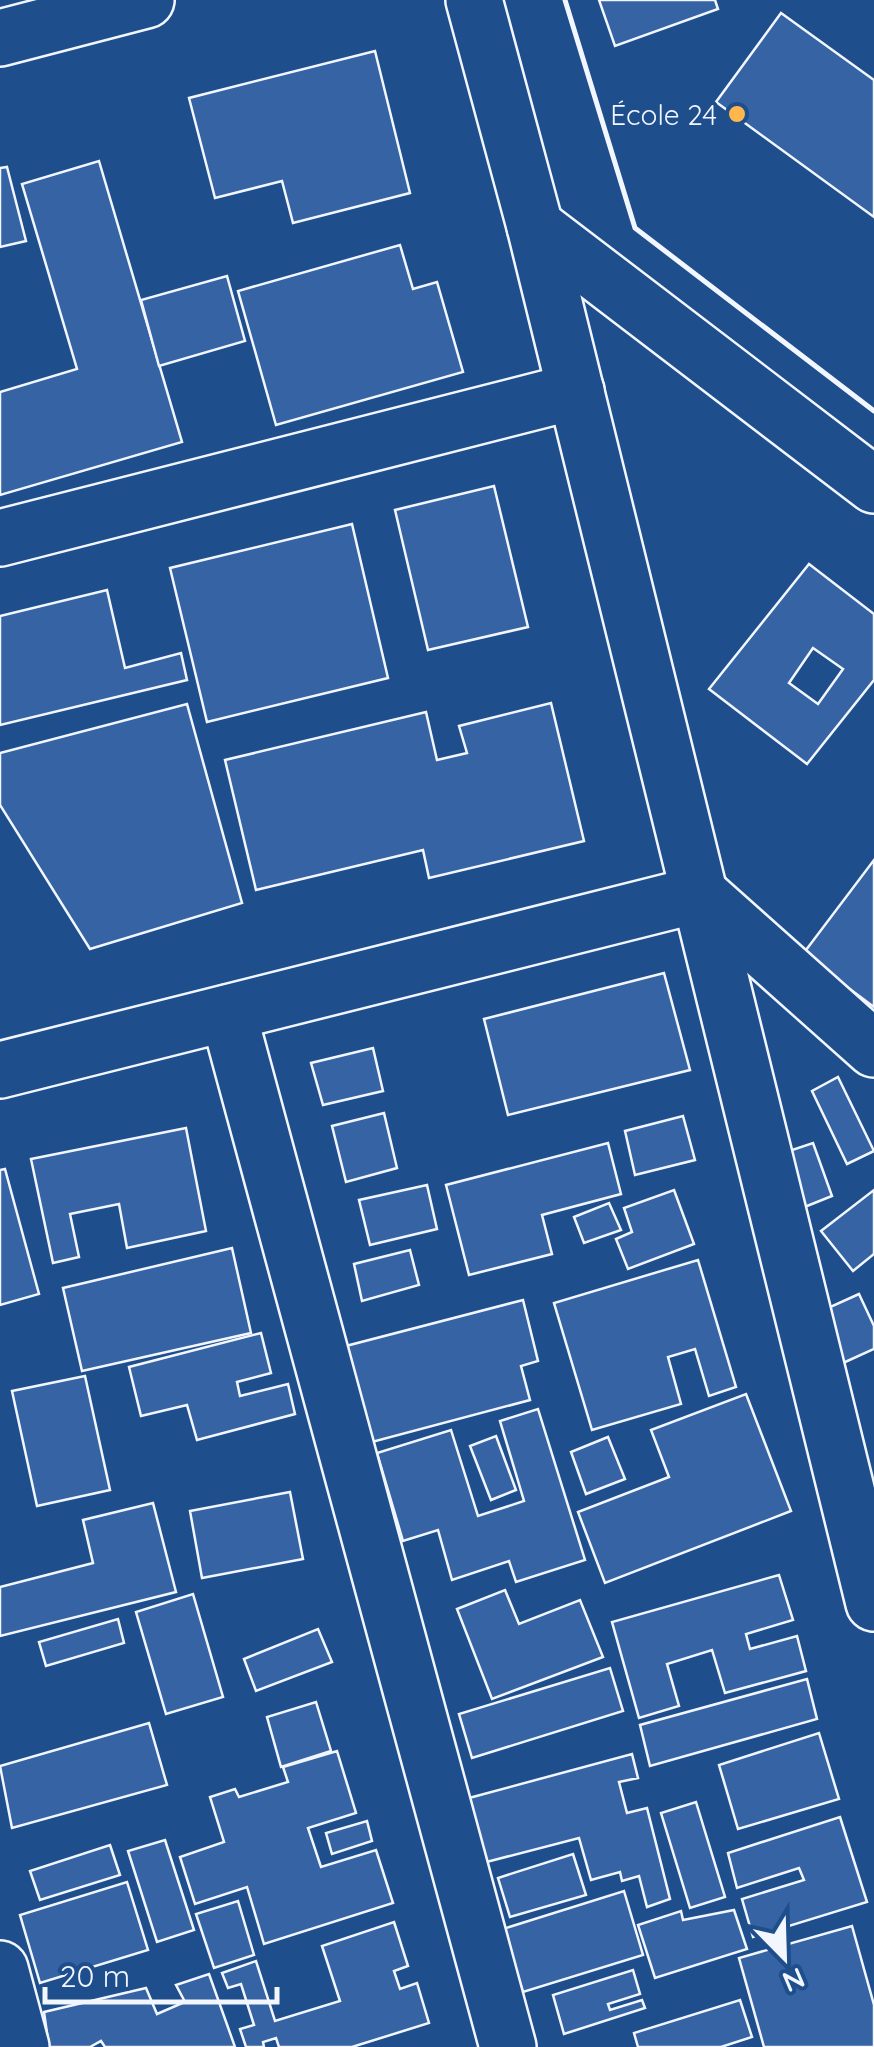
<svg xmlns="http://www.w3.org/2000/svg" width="874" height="2047" font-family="Quicksand,sans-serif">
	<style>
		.building { fill: #3563a3; stroke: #f2f6ff; stroke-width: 2.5; fill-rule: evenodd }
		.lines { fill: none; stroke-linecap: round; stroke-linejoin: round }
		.street-casing { stroke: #f2f6ff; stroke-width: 60 }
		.street { stroke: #1f4e8c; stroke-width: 55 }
		.wall { stroke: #f2f6ff; stroke-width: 5 }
		.poi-dot { fill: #ffb74d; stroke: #1f4e8c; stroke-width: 4 }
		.labels { text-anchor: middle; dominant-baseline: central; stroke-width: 8; stroke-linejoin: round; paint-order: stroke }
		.poi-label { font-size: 28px; fill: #f2f6ff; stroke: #1f4e8c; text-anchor: end }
	</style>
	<rect width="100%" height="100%" fill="#1f4e8c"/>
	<g class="building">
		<path d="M599,0H715L718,9L615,46Z"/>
		<path d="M781,13L874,80V217L716,102Z"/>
		<path d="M375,51L410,193L293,223L282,181L215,198L189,98Z"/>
		<path d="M99,161L182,442L0,495V392L77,369L22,184Z"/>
		<path d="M7,167L26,241L0,247V168Z"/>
		<path d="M400,245L413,289L437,282L463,372L276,425L238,291Z"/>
		<path d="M227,276L245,341L159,366L141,300Z"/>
		<path d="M494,486L528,627L428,650L395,510Z"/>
		<path d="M352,524L388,678L207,722L170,568Z"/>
		<path d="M809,564L874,614V680L807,764L709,689ZM813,648L843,669L818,704L789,683Z"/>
		<path d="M107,590L125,668L181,653L187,680L0,725V616Z"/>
		<path d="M551,703L584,841L429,878L423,850L256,890L225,760L426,712L437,760L467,753L459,726Z"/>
		<path d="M187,704L242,903L90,949L0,805V753Z"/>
		<path d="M874,860V1007L803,954Z"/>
		<path d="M664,973L690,1070L508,1115L484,1019Z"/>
		<path d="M373,1048L383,1091L323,1105L311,1063Z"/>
		<path d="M838,1077L874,1151L847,1164L812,1091Z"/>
		<path d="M384,1113L397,1168L346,1182L332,1126Z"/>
		<path d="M683,1116L695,1160L635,1175L625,1131Z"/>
		<path d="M186,1128L206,1231L127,1248L119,1204L70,1214L79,1257L53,1263L31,1159Z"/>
		<path d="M608,1143L621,1194L542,1215L552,1254L469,1275L446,1185Z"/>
		<path d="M813,1143L832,1196L802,1208L783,1153Z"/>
		<path d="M5,1169L39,1294L0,1305V1170Z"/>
		<path d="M427,1185L437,1229L370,1245L359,1200Z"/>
		<path d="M674,1190L694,1244L628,1269L616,1239L632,1232L624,1208Z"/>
		<path d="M874,1190V1254L853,1271L821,1231Z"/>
		<path d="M609,1203L621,1230L584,1243L574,1217Z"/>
		<path d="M232,1248L251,1333L82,1371L63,1288Z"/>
		<path d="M410,1250L419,1285L362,1301L354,1264Z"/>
		<path d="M698,1260L736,1387L709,1396L695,1349L668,1357L681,1404L592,1430L554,1303Z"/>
		<path d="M859,1294L874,1326V1349L843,1363L819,1312Z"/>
		<path d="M523,1300L538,1361L521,1366L530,1400L372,1442L346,1346Z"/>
		<path d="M261,1333L271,1373L237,1382L240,1396L288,1384L295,1414L197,1440L187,1405L141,1416L129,1367Z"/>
		<path d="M85,1376L110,1490L37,1506L12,1391Z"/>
		<path d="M746,1394L791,1511L605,1583L578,1512L669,1477L651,1430Z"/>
		<path d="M538,1409L585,1560L516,1582L509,1561L452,1580L438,1530L403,1541L377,1453L451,1430L478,1516L524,1501L500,1421Z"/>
		<path d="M496,1436L516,1490L491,1500L470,1446Z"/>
		<path d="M608,1437L625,1479L586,1494L571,1452Z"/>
		<path d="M290,1492L303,1559L202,1578L190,1511Z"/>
		<path d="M153,1503L176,1592L0,1636V1587L93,1563L83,1520Z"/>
		<path d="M779,1575L793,1620L746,1634L750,1649L797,1636L806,1671L725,1693L712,1650L667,1664L679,1706L639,1718L612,1622Z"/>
		<path d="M505,1590L519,1624L580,1600L603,1657L492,1699L457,1609Z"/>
		<path d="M193,1594L223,1697L166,1714L136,1612Z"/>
		<path d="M118,1619L124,1643L46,1666L39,1642Z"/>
		<path d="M318,1629L332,1662L256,1691L244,1659Z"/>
		<path d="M610,1668L623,1711L472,1758L459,1714Z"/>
		<path d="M807,1679L817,1719L650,1766L640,1725Z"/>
		<path d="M316,1702L331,1751L281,1767L267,1717Z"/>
		<path d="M149,1723L167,1785L12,1828L0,1766Z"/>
		<path d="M819,1733L839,1799L738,1829L719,1765Z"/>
		<path d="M337,1751L356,1813L308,1828L321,1867L376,1850L393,1903L264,1944L247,1887L195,1904L180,1857L224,1842L210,1797L235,1789L239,1797L288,1782L283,1767Z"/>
		<path d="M632,1754L638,1778L619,1782L627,1813L647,1808L670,1899L647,1907L639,1876L622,1881L620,1872L591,1880L579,1838L475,1865L458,1801Z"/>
		<path d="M696,1802L725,1897L690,1908L661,1813Z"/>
		<path d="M840,1817L867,1902L753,1937L742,1899L804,1880L799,1868L737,1888L728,1853Z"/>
		<path d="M367,1821L372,1841L332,1854L326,1833Z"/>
		<path d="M165,1840L194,1930L157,1942L128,1851Z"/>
		<path d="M110,1845L120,1875L40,1900L30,1871Z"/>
		<path d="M573,1854L586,1895L510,1917L498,1878Z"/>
		<path d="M127,1882L148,1950L40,1983L20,1915Z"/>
		<path d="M624,1891L643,1955L523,1992L503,1929Z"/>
		<path d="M238,1901L254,1955L214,1968L196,1914Z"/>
		<path d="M734,1910L747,1949L655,1978L638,1925L681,1911L683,1920Z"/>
		<path d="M394,1922L408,1966L394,1971L400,1989L417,1983L429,2023L352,2047H279L276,2038L263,2042L264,2047H246L240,2029L254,2025L241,1984L228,1988L222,1973L256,1961L275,2021L340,2001L322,1946Z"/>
		<path d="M852,1926L874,2005V2047H764L739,1958Z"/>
		<path d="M633,1970L640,1994L608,2004L610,2010L642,2000L645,2008L564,2034L553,1995Z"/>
		<path d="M209,1974L235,2047H105L101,2041L90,2047H49L44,2012L146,1988L157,2014L185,2002L176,1985Z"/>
		<path d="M740,2000L752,2037L721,2047H638L634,2033Z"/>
	</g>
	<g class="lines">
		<g class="street-casing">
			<g id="street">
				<path d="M474,0L535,226L874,1603"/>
				<path d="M0,38L146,0"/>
				<path d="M535,226L874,485"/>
				<path d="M0,538L576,391"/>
				<path d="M228,1013L508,2047"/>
				<path d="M0,1070L700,894L874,1049"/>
				<path d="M0,1969L21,2047"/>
			</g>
		</g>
		<use href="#street" class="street"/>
		<path class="wall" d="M565,0L635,228L874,411"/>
	</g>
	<circle class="poi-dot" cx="737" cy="114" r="10"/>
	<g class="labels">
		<g class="poi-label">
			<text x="717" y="114">École 24</text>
		</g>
	</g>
	<g transform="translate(784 1957) rotate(157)" stroke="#1f4e8c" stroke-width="8" paint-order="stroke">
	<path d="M0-8L18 38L0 25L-18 38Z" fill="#f2f6ff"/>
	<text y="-15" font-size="28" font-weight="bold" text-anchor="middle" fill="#f2f6ff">N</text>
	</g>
	<path d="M45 1987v15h232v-15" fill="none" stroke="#f2f6ff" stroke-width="5"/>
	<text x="60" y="1987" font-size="30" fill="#f2f6ff" stroke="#1f4e8c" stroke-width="8" paint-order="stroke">20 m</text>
</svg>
